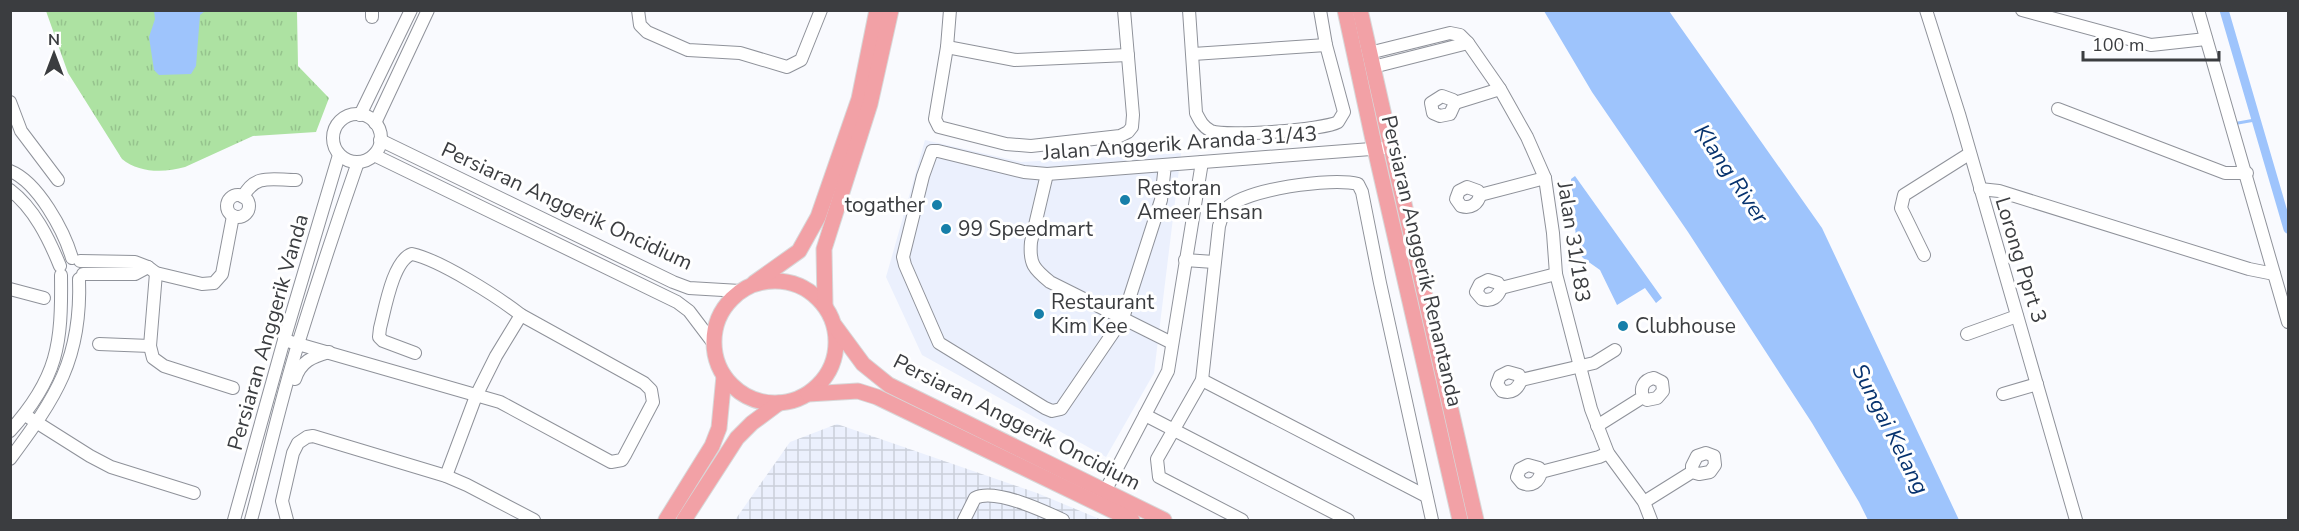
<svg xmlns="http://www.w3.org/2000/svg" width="2299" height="531" font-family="'Nunito Sans',sans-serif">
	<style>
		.built { fill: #ebf0fd }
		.industrial { fill: url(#industrial-grid) }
		.grass { fill: url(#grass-tufts) }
		.water { fill: #9ec4fc }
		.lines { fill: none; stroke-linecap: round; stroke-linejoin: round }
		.stream { stroke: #9ec4fc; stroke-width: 3 }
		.canal { stroke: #9ec4fc; stroke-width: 9 }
		.minor-casing { stroke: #8f929a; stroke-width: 14 }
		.major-casing { stroke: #d8d8d9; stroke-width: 17 }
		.minor { stroke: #fff; stroke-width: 12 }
		.major { stroke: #f2a1a6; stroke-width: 15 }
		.poi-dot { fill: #167fa9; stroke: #fff; stroke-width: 2 }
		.labels { text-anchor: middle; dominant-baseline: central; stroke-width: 6; stroke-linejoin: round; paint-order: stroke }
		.street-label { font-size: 21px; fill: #3b3d40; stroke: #fff }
		.poi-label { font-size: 21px; fill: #3b3d40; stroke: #fff; text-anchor: start }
		.water-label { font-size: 22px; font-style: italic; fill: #07336f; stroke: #fff }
	</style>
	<defs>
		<pattern id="industrial-grid" width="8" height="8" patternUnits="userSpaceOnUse" patternTransform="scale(1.5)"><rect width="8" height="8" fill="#ebf0fd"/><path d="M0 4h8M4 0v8" fill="none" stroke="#cacfda"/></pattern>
		<pattern id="grass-tufts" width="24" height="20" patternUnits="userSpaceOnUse" patternTransform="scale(1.5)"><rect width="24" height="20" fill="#ade2a2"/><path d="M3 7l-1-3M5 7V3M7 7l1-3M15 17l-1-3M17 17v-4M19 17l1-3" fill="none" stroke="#96c38d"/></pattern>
	</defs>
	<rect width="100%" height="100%" fill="#f9fafe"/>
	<path class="built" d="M925,140L1021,162L1181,153L1154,373L1106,457L922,355L886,277Z"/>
	<path class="industrial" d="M837,424L1037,493L1102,520H735L790,442Z"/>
	<path class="grass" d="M46,11H297L298,66L329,98L316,132L253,136L185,167C164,173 139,173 122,159L68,73Z"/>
	<g class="water">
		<path d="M154,11H205L200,15L196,66L191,74L159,75L154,70L149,37L155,19Z"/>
		<path d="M1544,11H1669L1822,228L1959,520H1868L1859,502L1812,423L1688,232L1592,92Z"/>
		<path d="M1575,176L1662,298L1656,303L1645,288L1617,305L1600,270L1583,258L1577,250L1571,179Z"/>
	</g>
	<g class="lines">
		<path class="stream" d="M2238,123L2255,120"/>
		<path class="canal" d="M2224,10L2288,229"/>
		<g class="minor-casing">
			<g id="minor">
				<path d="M372,10V17"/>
				<path d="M638,10L640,25L647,32L688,50L740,53L787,67L801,60L821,10"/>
				<path d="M950,10L947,47L935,119L939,127L1006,144L1031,146L1120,136L1128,132L1132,127L1133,115L1124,10"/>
				<path d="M1189,10L1196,113C1200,121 1203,127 1211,131C1226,137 1323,130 1338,122L1344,112L1326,45L1320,10"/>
				<path d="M1926,10L1959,114L2076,520"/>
				<path d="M2022,10L2151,45L2206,39"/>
				<path d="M2198,10L2288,322"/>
				<path d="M1468,43L1500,89L1527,137L1545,178L1553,233L1556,274L1591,409L1608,453L1644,502L1651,520"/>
				<path d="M947,47L1015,60L1128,55"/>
				<path d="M1369,53L1450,33L1460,35L1468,43L1373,67"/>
				<path d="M1193,54L1326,45"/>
				<path d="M1442,96L1453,100L1455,103L1450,114L1440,116L1433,113L1431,103Z"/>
				<path d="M10,102L21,131L58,180"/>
				<path d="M1455,103L1500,89"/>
				<path d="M2058,109L2225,173H2247"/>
				<circle cx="357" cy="138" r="24"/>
				<path d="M360,115L411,10"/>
				<path d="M375,123L428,10"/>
				<path d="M380,140L673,282L689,288L740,291"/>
				<path d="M374,155L677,302L689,311L714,344"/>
				<path d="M1165,165L1161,200L1123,318L1061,409L1052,411L1045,408L939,343L905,265L903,257L923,176L932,151H938L1024,172L1047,174L1384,148"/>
				<path d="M10,171C38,182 64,231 72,258"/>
				<path d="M1047,174L1031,242C1029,264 1034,269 1050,282L1172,343"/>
				<path d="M1467,187L1478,191L1480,195C1478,204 1471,209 1461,206L1456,199L1459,191Z"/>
				<path d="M1980,189L1999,191L2249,269L2274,274"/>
				<path d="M10,190C34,208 49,239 60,266"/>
				<path d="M1480,195L1545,178"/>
				<circle cx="238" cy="206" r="11"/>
				<path d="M243,197C255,173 273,180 296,180"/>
				<path d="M1924,255L1901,208L1904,195L1969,154"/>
				<path d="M1185,260L1214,262"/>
				<path d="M80,261L135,262L148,267L156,273L202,284L214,283L222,274L233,216"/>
				<path d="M156,273L150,346L153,358L164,366L233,388"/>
				<path d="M83,274H135L148,267"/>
				<path d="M1488,280L1498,283L1501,288C1498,297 1492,302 1482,299L1476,292L1480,284Z"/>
				<path d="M1501,288L1556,274"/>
				<path d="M10,289L44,298"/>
				<path d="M1967,334L2017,316"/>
				<path d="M284,340L500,402L611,462L622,460L625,455L653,402L651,390L644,383L521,315C498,297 440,260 412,254C393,260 385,309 380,328L379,337L383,341L415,353"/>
				<path d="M99,344L150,346"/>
				<path d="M1508,372L1519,375L1521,380C1518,389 1512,394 1502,391L1497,384L1500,376Z"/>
				<path d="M295,379C301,361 312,357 329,352"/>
				<path d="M1202,380L1426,496"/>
				<path d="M1521,380L1594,363L1615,350"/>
				<path d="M2003,394L2037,384"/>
				<path d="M25,415L90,456L111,467L194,493"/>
				<path d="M1145,415L1348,520"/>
				<path d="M1597,426L1643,397L1647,400L1657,398L1663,391L1662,382L1654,378C1643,380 1640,388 1643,397"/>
				<path d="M10,431C58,378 62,344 61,275"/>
				<path d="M10,459C56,397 82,359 79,279"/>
				<path d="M1528,465L1539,468L1541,472C1539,482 1532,487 1522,483L1517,477L1520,469Z"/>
				<path d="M1541,472L1599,457L1608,453"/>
				<path d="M446,476L476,396L496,356L521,315"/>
				<path d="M1102,497L1168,371L1202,162"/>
				<path d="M1644,502L1692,472L1699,474L1710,472L1715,465L1714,456L1706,453L1697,456L1692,466V472"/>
				<path d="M234,520L284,340L339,155"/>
				<path d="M251,520C267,462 280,402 298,344C317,283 337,222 358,162"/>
				<path d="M287,520L282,501L293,453L298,443L307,437L313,436L446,476L467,485L534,520"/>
				<path d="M964,520L975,498C995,488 1044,511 1063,520"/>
				<path d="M1242,520L1159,477L1157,459L1202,380L1219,226C1221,221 1222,213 1226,209C1245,189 1332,177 1358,184L1362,192L1380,283L1432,520"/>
			</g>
		</g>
		<g class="major-casing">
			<g id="major">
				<path d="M1345,10L1375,149L1460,520"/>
				<path d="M1360,10L1476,520"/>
				<circle cx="775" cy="342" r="61"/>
				<path d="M754,283L799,251L818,217L859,99L877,10"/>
				<path d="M825,305L824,249L870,104L891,10"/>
				<path d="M835,326L863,364L889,385L1164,520"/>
				<path d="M808,394L858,391L877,397L1132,520"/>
				<path d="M666,520L712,446L719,428L724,376"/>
				<path d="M684,520L737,438L752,423L779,403"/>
			</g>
		</g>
		<use href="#minor" class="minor"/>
		<use href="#major" class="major"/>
	</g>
	<g class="poi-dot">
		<circle cx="1125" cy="200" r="6"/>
		<circle cx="937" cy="205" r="6"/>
		<circle cx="946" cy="229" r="6"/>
		<circle cx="1039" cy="314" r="6"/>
		<circle cx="1623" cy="326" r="6"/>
	</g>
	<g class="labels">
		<g class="street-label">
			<text transform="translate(1180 143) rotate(-4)">Jalan Anggerik Aranda 31/43</text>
			<text transform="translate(567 206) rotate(25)">Persiaran Anggerik Oncidium</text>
			<text transform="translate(1574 242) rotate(81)">Jalan 31/183</text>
			<text transform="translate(2021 260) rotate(73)">Lorong Pprt 3</text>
			<text transform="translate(1422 261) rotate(77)">Persiaran Anggerik Renantanda</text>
			<text transform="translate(268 332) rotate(-74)">Persiaran Anggerik Vanda</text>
			<text transform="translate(1017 422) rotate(27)">Persiaran Anggerik Oncidium</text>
		</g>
		<g class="poi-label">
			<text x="1137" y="188">Restoran<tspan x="1137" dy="24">Ameer Ehsan</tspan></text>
			<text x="925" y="205" text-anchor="end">togather</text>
			<text x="958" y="229">99 Speedmart</text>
			<text x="1051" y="302">Restaurant<tspan x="1051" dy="24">Kim Kee</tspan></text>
			<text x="1635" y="326">Clubhouse</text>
		</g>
		<g class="water-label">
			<text transform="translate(1731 174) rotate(56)">Klang River</text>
			<text transform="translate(1890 429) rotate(63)">Sungai Kelang</text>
		</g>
	</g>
	<rect width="2299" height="531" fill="none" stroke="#3b3d40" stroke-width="24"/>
	<g transform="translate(54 54)" stroke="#ffffff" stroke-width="4.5" paint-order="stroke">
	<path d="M0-4.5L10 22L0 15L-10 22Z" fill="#3b3d40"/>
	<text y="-9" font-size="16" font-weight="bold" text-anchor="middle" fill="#3b3d40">N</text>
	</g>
	<path d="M2083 51v9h136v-9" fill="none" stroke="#3b3d40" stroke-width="3"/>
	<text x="2092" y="51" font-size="18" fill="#3b3d40" stroke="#ffffff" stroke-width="4.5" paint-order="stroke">100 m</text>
</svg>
